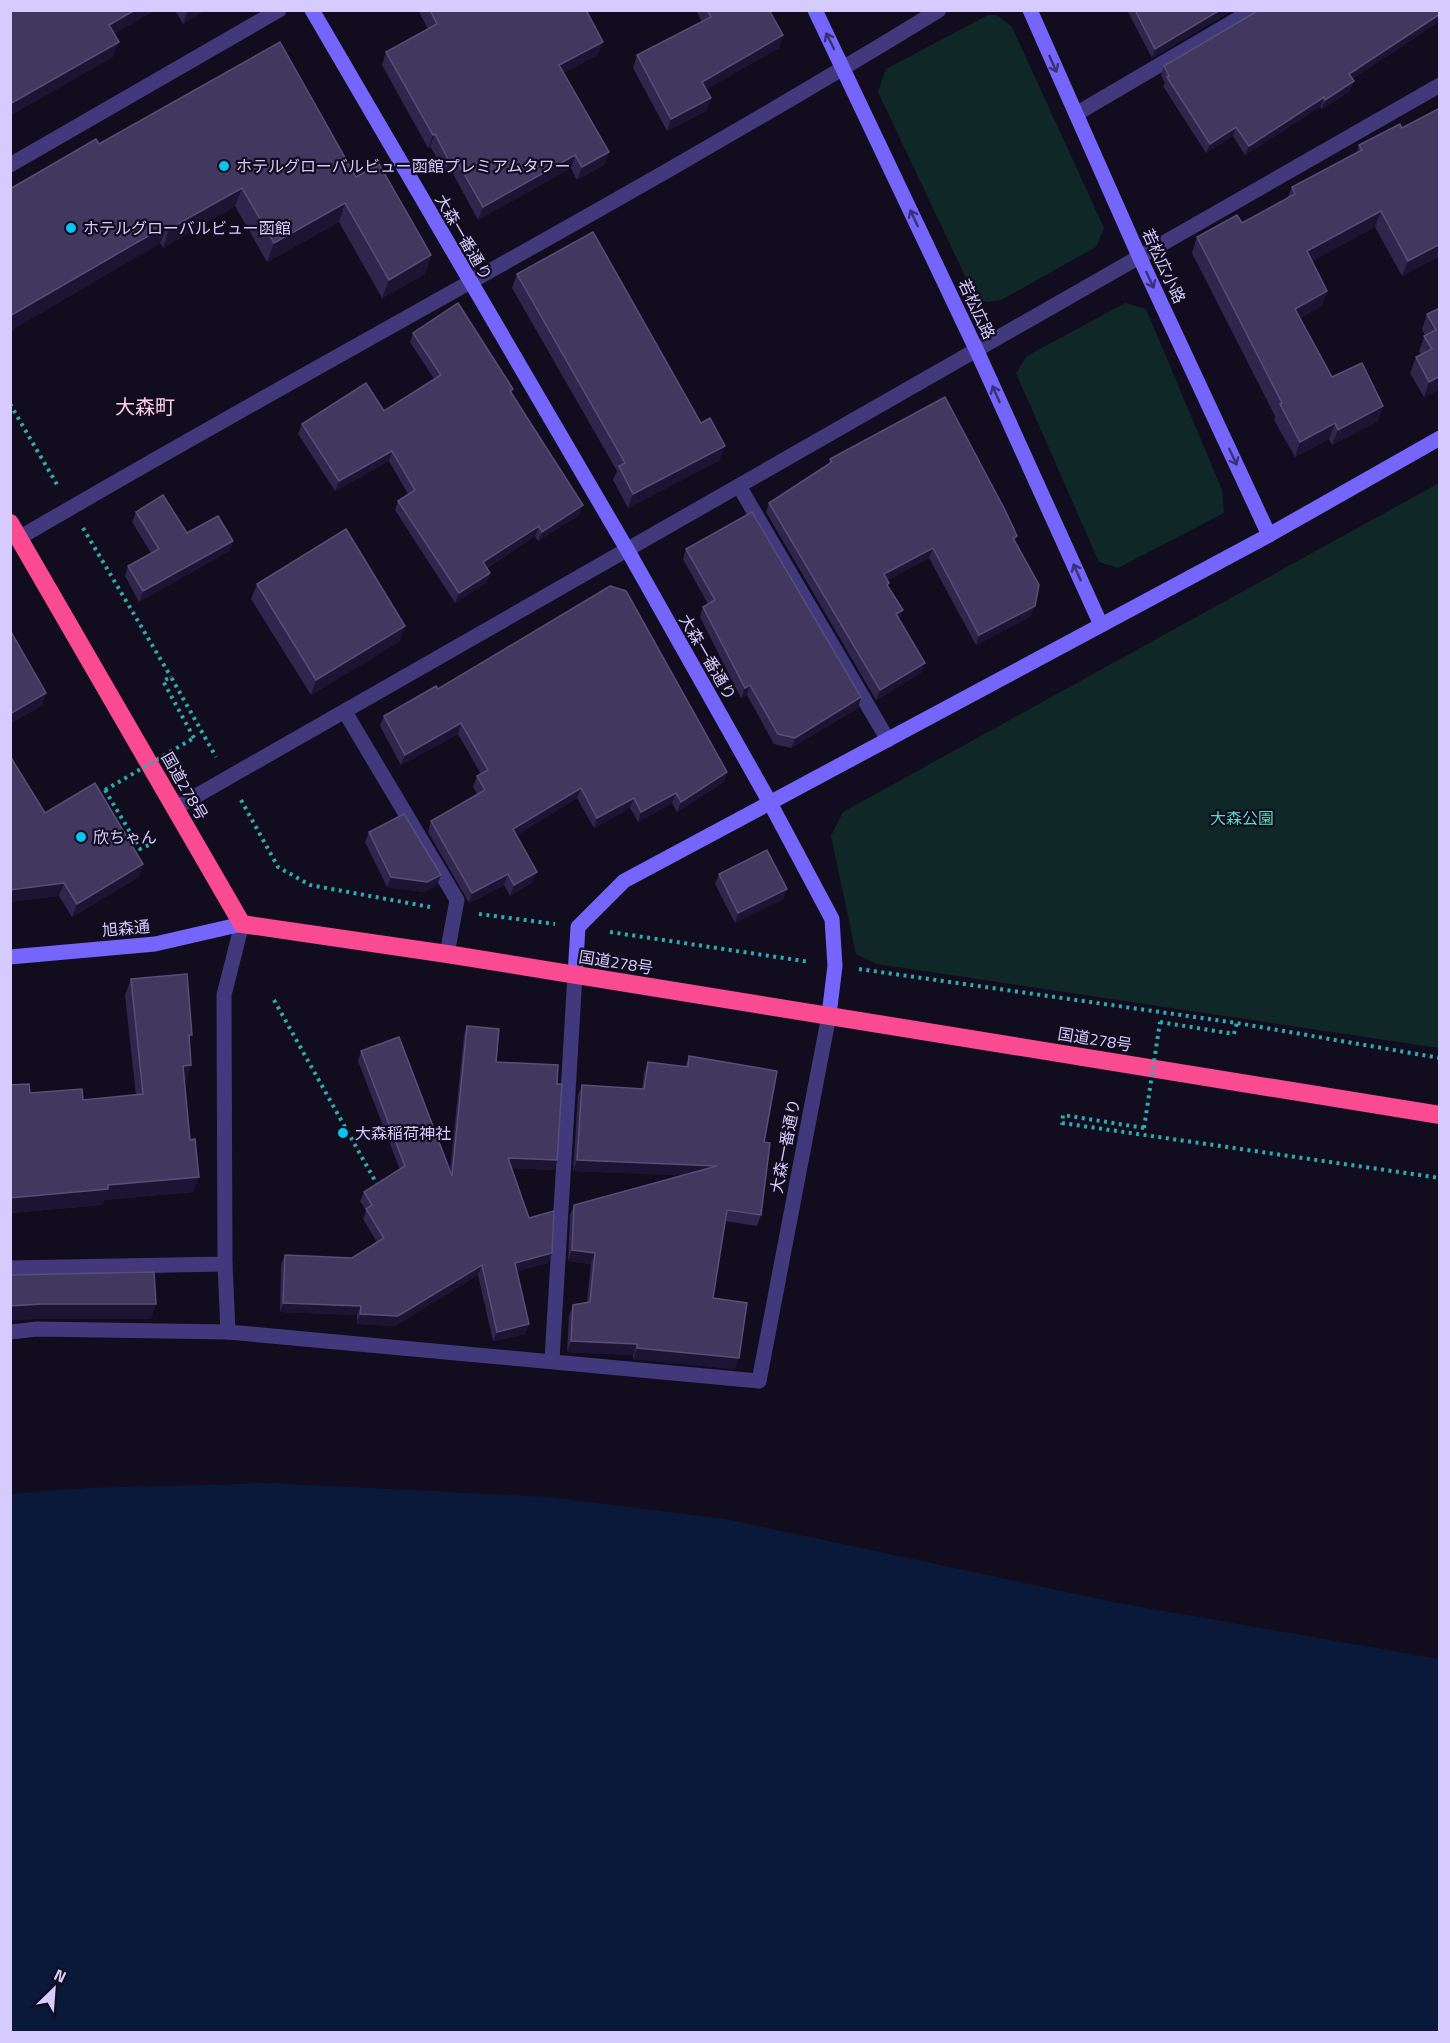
<svg xmlns="http://www.w3.org/2000/svg" width="1450" height="2043" font-family="'Titillium Web','Noto Sans JP',sans-serif">
	<style>
		.green { fill: #102728 }
		.water { fill: #0a183a }
		.lines { fill: none; stroke-linecap: round; stroke-linejoin: round }
		.path { stroke: #30abad; stroke-width: 4; stroke-dasharray: 3 4.5; stroke-linecap: butt }
		.lane { stroke: #41397c; stroke-width: 15 }
		.street { stroke: #41397c; stroke-width: 15 }
		.secondary { stroke: #7565fb; stroke-width: 15 }
		.highway { stroke: #fa4a91; stroke-width: 18 }
		.path-bridge { stroke: #30abad; stroke-width: 4; stroke-dasharray: 3 4.5; stroke-linecap: butt }
		.wall { fill: #30254c }
		.shaded-wall { fill: #1c1432 }
		.building { fill: #42375f; stroke: #594e78; stroke-width: 1.5 }
		.oneway { stroke: #393076 }
		.poi-dot { fill: #06c6ef; stroke: #110d1e; stroke-width: 2 }
		.labels { text-anchor: middle; dominant-baseline: central; stroke-width: 4.5; stroke-linejoin: round; paint-order: stroke }
		.poi-label { font-size: 16px; fill: #d5cbfe; stroke: #110d1e; text-anchor: start }
		.street-label { font-size: 16px; fill: #d5cbfe; stroke: #110d1e }
		.park-label { font-size: 16px; fill: #5adbc5; stroke: #110d1e }
		.quarter-label { font-size: 20px; fill: #fecde8; stroke: #110d1e }
	</style>
	<rect width="100%" height="100%" fill="#110d1e"/>
	<g class="green">
		<path d="M988,15H997L1012,27L1104,228L1096,247L1001,300L987,302L975,297L878,92L886,69Z"/>
		<path d="M1125,303L1146,309L1222,490L1224,513L1118,568L1099,562L1016,373L1027,356Z"/>
		<path d="M1439,483V1048L877,964L856,954L831,836L843,812Z"/>
	</g>
	<path class="water" d="M270,1483L548,1497L726,1519L1118,1603L1439,1659V2032H11V1494L87,1488Z"/>
	<g class="lines">
		<g class="path">
			<path d="M10,404L59,488"/>
			<path d="M83,528L171,677"/>
			<path d="M194,738L163,681L171,677L216,757"/>
			<path d="M105,790L140,849L149,845"/>
			<path d="M241,800L278,867L310,885L430,907"/>
			<path d="M479,914L555,924"/>
			<path d="M610,932L810,962"/>
			<path d="M859,969L1237,1023L1440,1058"/>
			<path d="M274,1000L378,1186"/>
			<path d="M1160,1022L1234,1034L1237,1023"/>
			<path d="M1144,1128L1063,1115L1062,1123L1440,1178"/>
		</g>
		<g class="lane">
			<path d="M1076,114L1253,10"/>
			<path d="M739,486L888,740"/>
			<path d="M345,712L457,900L447,954"/>
			<path d="M225,1264L228,1332L759,1381"/>
			<path d="M10,1332L37,1329L228,1332"/>
		</g>
		<g class="street">
			<path d="M10,165L279,10"/>
			<path d="M19,538C324,359 638,195 939,10"/>
			<path d="M175,808L1440,85"/>
			<path d="M10,1268L225,1264L224,995L242,924"/>
			<path d="M552,1360L575,975"/>
			<path d="M759,1381L829,1015"/>
		</g>
		<g class="secondary">
			<path d="M312,10L628,551L769,801L832,919L835,966L829,1015"/>
			<path d="M815,10L976,349L1101,625"/>
			<path d="M1030,10L1139,256L1269,535"/>
			<path d="M10,957L155,944L242,924"/>
			<path d="M575,975L578,927L624,881L1269,535L1440,438"/>
		</g>
		<path class="highway" d="M10,523L242,924L447,954L1440,1115"/>
		<g class="path-bridge">
			<path d="M105,790L194,738"/>
			<path d="M1144,1128L1160,1022"/>
		</g>
	</g>
	<g class="wall">
		<path d="M175,10H205L183,24Z"/>
		<path d="M418,10H460L598,55L563,73L609,152L604,165L577,180L571,168L478,220L451,170L445,173L430,146L428,148L382,65L386,52L428,29Z"/>
		<path d="M696,10H769L783,35L779,48L706,89L711,98L706,111L667,131L633,68L637,55L702,22Z"/>
		<path d="M1127,10H1233L1152,58Z"/>
		<path d="M1440,10V21L1352,79L1350,91L1322,109L1320,107L1245,155L1233,136L1206,153L1163,86L1165,83L1161,75L1164,66Z"/>
		<path d="M1440,108V256L1402,276L1375,227L1312,261L1322,306L1300,318L1332,377L1378,421L1332,445L1329,439L1295,457L1274,420L1275,416L1192,253L1197,237L1242,223L1287,199L1292,187L1357,152L1359,145L1402,128Z"/>
		<path d="M99,144L356,177L431,255L425,274L382,298L339,222L267,262L235,206L163,248L160,243L10,331V189Z"/>
		<path d="M517,274L720,460L628,508L613,480L617,471L512,288Z"/>
		<path d="M1440,308V389L1424,397L1410,373L1416,357L1421,355L1419,351L1425,335L1422,329L1427,314Z"/>
		<path d="M413,333L513,389L511,394L579,515L538,541L535,536L487,568L490,573L486,583L455,603L395,510L398,501L408,494L389,461L335,491L298,434L302,424L384,411L434,379L410,342Z"/>
		<path d="M830,459L1017,536L1015,541L1031,616L976,645L929,558L888,580V586L899,620L921,673L876,700L766,512L769,503L829,464Z"/>
		<path d="M136,512L187,533L233,541L229,551L139,602L125,576L128,566L151,553L132,522Z"/>
		<path d="M686,549L861,697L858,708L791,748L774,744L747,695L741,698L700,617L703,607L708,604L683,559Z"/>
		<path d="M257,584L400,641L311,695L251,599Z"/>
		<path d="M438,689L724,782L677,812L672,803L638,822L630,808L594,828L577,798L517,835L533,882L510,896L504,885L469,903L428,832L431,821L477,794L473,787L477,776L481,774L458,734L401,765L380,726L384,716Z"/>
		<path d="M10,756L45,813L143,864L139,877L72,917L59,896L10,902Z"/>
		<path d="M369,832L441,875L437,885L424,892L387,887L365,842Z"/>
		<path d="M719,874L787,889L783,899L735,923L715,884Z"/>
		<path d="M131,979L189,1042L191,1065L186,1081H184L193,1192L104,1200L102,1205L10,1213V1085L30,1093L83,1100L136,1095L125,995Z"/>
		<path d="M467,1026L496,1062L557,1084V1160L554,1170L511,1168L529,1218L552,1253L548,1263L517,1271L529,1324L525,1334L493,1341L478,1275L395,1326L357,1324V1315L280,1312L281,1264L285,1255L352,1258L377,1242L363,1219L366,1210L360,1201L364,1192L400,1170L358,1061L361,1051L450,1171L464,1035Z"/>
		<path d="M689,1056L764,1142L761,1215L757,1226L725,1221L713,1298L735,1369L633,1359V1355L567,1352L569,1316L573,1305L587,1302L591,1264L568,1261L570,1215L574,1205L682,1175L573,1171L578,1095L582,1085L642,1089L644,1073L648,1062L685,1067Z"/>
	</g>
	<g class="shaded-wall">
		<path d="M135,10H156L104,40L109,25Z"/>
		<path d="M188,10H205L183,24Z"/>
		<path d="M1220,10H1233L1152,58L1155,49Z"/>
		<path d="M1440,14V21L1346,83L1349,74Z"/>
		<path d="M783,35L779,48L697,94L702,82Z"/>
		<path d="M119,42L113,57L10,116V104Z"/>
		<path d="M603,42L598,55L554,78L559,65Z"/>
		<path d="M1354,81L1350,91L1322,109L1325,100Z"/>
		<path d="M1324,97L1320,107L1245,155L1249,146Z"/>
		<path d="M711,98L706,111L667,131L671,119Z"/>
		<path d="M1236,127L1233,136L1206,153L1210,144Z"/>
		<path d="M435,134L430,146L428,148L433,135Z"/>
		<path d="M609,152L604,165L577,180L582,167Z"/>
		<path d="M575,155L571,168L478,220L483,207Z"/>
		<path d="M455,158L451,170L445,173L449,161Z"/>
		<path d="M242,188L235,206L163,248L169,229Z"/>
		<path d="M345,203L339,222L267,262L274,243Z"/>
		<path d="M1381,211L1375,227L1302,267L1307,251Z"/>
		<path d="M167,225L160,243L10,331V316Z"/>
		<path d="M1440,244V256L1402,276L1408,261Z"/>
		<path d="M431,255L425,274L382,298L389,280Z"/>
		<path d="M1327,291L1322,306L1289,324L1295,309Z"/>
		<path d="M1440,376V389L1424,397L1429,382Z"/>
		<path d="M1383,406L1378,421L1332,445L1338,430Z"/>
		<path d="M1335,423L1329,439L1295,457L1300,442Z"/>
		<path d="M725,446L720,460L628,508L633,494Z"/>
		<path d="M392,451L389,461L335,491L339,481Z"/>
		<path d="M583,505L579,515L538,541L542,532Z"/>
		<path d="M539,526L535,536L480,572L483,562Z"/>
		<path d="M233,541L229,551L139,602L143,591Z"/>
		<path d="M933,548L929,558L881,584L884,574Z"/>
		<path d="M490,573L486,583L455,603L459,593Z"/>
		<path d="M1035,606L1031,616L976,645L979,635Z"/>
		<path d="M903,610L899,620L896,614Z"/>
		<path d="M405,626L400,641L311,695L316,680Z"/>
		<path d="M925,663L921,673L876,700L880,690Z"/>
		<path d="M750,685L747,695L741,698L745,688Z"/>
		<path d="M46,693L42,706L10,724V714Z"/>
		<path d="M861,697L858,708L791,748L795,738Z"/>
		<path d="M461,723L458,734L401,765L405,755Z"/>
		<path d="M727,772L724,782L677,812L681,802Z"/>
		<path d="M581,788L577,798L509,840L513,829Z"/>
		<path d="M676,793L672,803L638,822L641,812Z"/>
		<path d="M634,798L630,808L594,828L597,818Z"/>
		<path d="M143,864L139,877L72,917L77,904Z"/>
		<path d="M537,872L533,882L510,896L514,885Z"/>
		<path d="M508,874L504,885L469,903L472,893Z"/>
		<path d="M441,875L437,885L424,892L387,887L391,877Z"/>
		<path d="M64,883L59,896L10,902V890Z"/>
		<path d="M787,889L783,899L735,923L738,913Z"/>
		<path d="M191,1065L186,1081H177L183,1066Z"/>
		<path d="M508,1158L557,1160L554,1170L504,1168Z"/>
		<path d="M577,1160L717,1166L713,1177L573,1171Z"/>
		<path d="M199,1177L193,1192L104,1200L102,1205L10,1213V1198L108,1185Z"/>
		<path d="M572,1250L595,1253L591,1264L568,1261Z"/>
		<path d="M552,1253L548,1263L511,1273L515,1263Z"/>
		<path d="M482,1265L478,1275L395,1326L357,1324L360,1314Z"/>
		<path d="M283,1303L361,1306L357,1315L280,1312Z"/>
		<path d="M42,1304H156L151,1319H37L10,1321V1306Z"/>
		<path d="M529,1324L525,1334L493,1341L497,1332Z"/>
		<path d="M571,1341L637,1344L633,1355L567,1352Z"/>
		<path d="M637,1348L739,1358L735,1369L633,1359Z"/>
	</g>
	<g class="building">
		<path d="M10,10H135L109,25L119,42L10,104Z"/>
		<path d="M430,10H586L603,42L559,65L609,152L582,167L575,155L483,207L455,158L449,161L435,134L433,135L386,52L437,24Z"/>
		<path d="M707,10H769L783,35L702,82L711,98L671,119L637,55L711,17Z"/>
		<path d="M1135,10H1220L1155,49Z"/>
		<path d="M1259,10H1440V14L1349,74L1354,81L1325,100L1324,97L1249,146L1236,127L1210,144L1167,77L1169,76L1164,66Z"/>
		<path d="M280,42L356,177L379,164L431,255L389,280L345,203L274,243L242,188L169,229L167,225L10,316V189L96,139L99,144Z"/>
		<path d="M1440,108V244L1408,261L1381,211L1307,251L1327,291L1295,309L1332,377L1362,363L1383,406L1338,430L1335,423L1300,442L1280,404L1282,403L1197,237L1237,215L1242,223L1295,194L1292,187L1362,150L1359,145L1400,124L1402,128Z"/>
		<path d="M593,232L701,423L710,418L725,446L633,494L619,466L625,463L517,274Z"/>
		<path d="M458,303L513,389L510,391L583,505L542,532L539,526L483,562L490,573L459,593L398,501L415,490L392,451L339,481L302,424L366,383L384,411L441,375L413,333Z"/>
		<path d="M1440,308V376L1429,382L1416,357L1432,349L1424,336L1436,330L1427,314Z"/>
		<path d="M945,397L1005,510L1017,536L1013,538L1039,585L1035,606L979,635L933,548L884,574L889,583L887,585L903,610L896,614L925,663L880,690L769,503L832,462L830,459Z"/>
		<path d="M163,495L187,533L218,516L233,541L143,591L128,566L159,549L136,512Z"/>
		<path d="M752,512L861,697L795,738L778,734L750,685L745,688L703,607L715,600L686,549Z"/>
		<path d="M346,529L405,626L316,680L257,584Z"/>
		<path d="M610,586L626,591L727,772L681,802L676,793L641,812L634,798L597,818L581,788L513,829L537,872L514,885L508,874L472,893L431,821L485,790L477,776L488,770L461,723L405,755L384,716L436,686L438,689Z"/>
		<path d="M10,630L46,693L10,714Z"/>
		<path d="M10,756L45,813L95,783L143,864L77,904L64,883L10,890Z"/>
		<path d="M404,814L441,875L427,882L391,877L369,832Z"/>
		<path d="M767,850L787,889L738,913L719,874Z"/>
		<path d="M187,974L192,1035H189L191,1065L183,1066L190,1140L195,1139L199,1177L108,1185V1189L10,1198V1085L29,1084L30,1093L82,1089L83,1100L143,1094L131,979Z"/>
		<path d="M467,1026L499,1029L496,1062L558,1065L557,1084H562L557,1160L508,1158L529,1218L554,1211L552,1253L515,1263L529,1324L497,1332L482,1265L398,1316L360,1314L361,1306L283,1303L285,1255L352,1258L384,1238L366,1209L372,1205L364,1192L405,1166L361,1051L399,1037L452,1176Z"/>
		<path d="M689,1056L777,1071L764,1142L770,1143L761,1215L727,1210L713,1298L747,1303L739,1358L637,1348V1344L571,1341L573,1305L590,1302L595,1253L572,1250L574,1205L717,1166L577,1160L582,1085L644,1089L648,1062L688,1067Z"/>
		<path d="M154,1272L156,1304H42L10,1306V1275Z"/>
	</g>
	<defs><path id="oneway-shaft" d="M-6 0H5M1.5-3L5.5 0L1.5 3" fill="none" stroke-width="1.6" stroke-linecap="round" stroke-linejoin="round" transform="scale(1.5)"/></defs>
	<g class="oneway">
		<use href="#oneway-shaft" transform="translate(830 41) rotate(-116)"/>
		<use href="#oneway-shaft" transform="translate(1053 64) rotate(66)"/>
		<use href="#oneway-shaft" transform="translate(914 218) rotate(-115)"/>
		<use href="#oneway-shaft" transform="translate(1150 280) rotate(65)"/>
		<use href="#oneway-shaft" transform="translate(996 394) rotate(-114)"/>
		<use href="#oneway-shaft" transform="translate(1233 457) rotate(65)"/>
		<use href="#oneway-shaft" transform="translate(1077 572) rotate(-114)"/>
	</g>
	<g class="poi-dot">
		<circle cx="224" cy="166" r="6"/>
		<circle cx="71" cy="228" r="6"/>
		<circle cx="81" cy="837" r="6"/>
		<circle cx="343" cy="1133" r="6"/>
	</g>
	<g class="labels">
		<g class="poi-label">
			<text x="236" y="166">ホテルグローバルビュー函館プレミアムタワー</text>
			<text x="83" y="228">ホテルグローバルビュー函館</text>
			<text x="93" y="837">欣ちゃん</text>
			<text x="355" y="1133">大森稲荷神社</text>
		</g>
		<g class="street-label">
			<text transform="translate(464 237) rotate(60)">大森一番通り</text>
			<text transform="translate(1164 266) rotate(65)">若松広小路</text>
			<text transform="translate(977 309) rotate(65)">若松広路</text>
			<text transform="translate(708 657) rotate(60)">大森一番通り</text>
			<text transform="translate(185 786) rotate(60)">国道278号</text>
			<text transform="translate(126 928) rotate(-5)">旭森通</text>
			<text transform="translate(616 962) rotate(9)">国道278号</text>
			<text transform="translate(1095 1039) rotate(9)">国道278号</text>
			<text transform="translate(785 1146) rotate(-79)">大森一番通り</text>
		</g>
		<g class="park-label">
			<text x="1242" y="818">大森公園</text>
		</g>
		<g class="quarter-label">
			<text x="145" y="406">大森町</text>
		</g>
	</g>
	<rect width="1450" height="2043" fill="none" stroke="#d5cbfe" stroke-width="24"/>
	<g transform="translate(54 1989) rotate(25)" stroke="#110d1e" stroke-width="4.5" paint-order="stroke">
	<path d="M0-4.5L10 22L0 15L-10 22Z" fill="#d5cbfe"/>
	<text y="-9" font-size="16" font-weight="bold" text-anchor="middle" fill="#d5cbfe">N</text>
	</g>
</svg>
